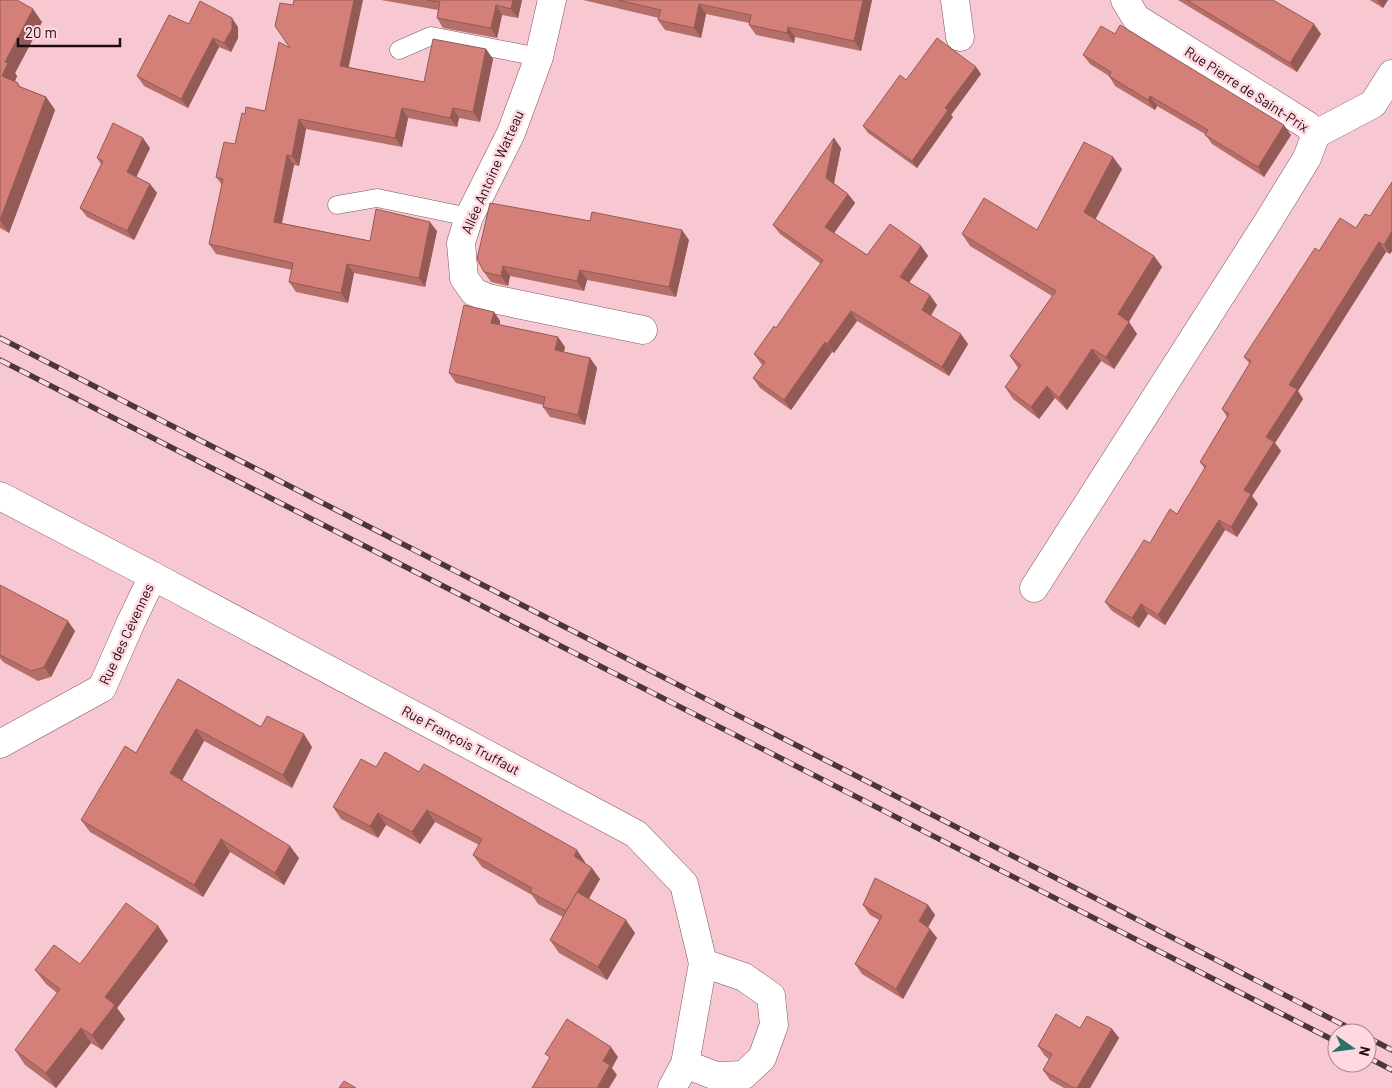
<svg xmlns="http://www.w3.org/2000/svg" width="1392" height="1088" font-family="Barlow,sans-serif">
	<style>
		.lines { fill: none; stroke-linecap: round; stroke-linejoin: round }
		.service-casing { stroke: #7e565e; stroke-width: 19 }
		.minor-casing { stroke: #7e565e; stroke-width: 29 }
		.service { stroke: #fff; stroke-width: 18 }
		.minor { stroke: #fff; stroke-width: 28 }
		.rail-casing { stroke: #4c363b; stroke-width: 5.5 }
		.rail { stroke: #ffd8e0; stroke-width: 4; stroke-dasharray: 11; stroke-linecap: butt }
		.wall { fill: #b66e68 }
		.shaded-wall { fill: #945a55 }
		.building { fill: #d48079; stroke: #945a55 }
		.labels { text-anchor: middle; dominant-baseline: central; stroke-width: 5; stroke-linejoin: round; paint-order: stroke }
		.street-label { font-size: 14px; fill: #1d0d11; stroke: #ffd8e0 }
	</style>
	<rect width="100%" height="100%" fill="#f8c8d2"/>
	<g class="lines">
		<g class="service-casing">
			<g id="service">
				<path d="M399,50L431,36L539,57"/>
				<path d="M337,205L377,198L469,217"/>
			</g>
		</g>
		<g class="minor-casing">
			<g id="minor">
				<path d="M552,0L539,57L511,133L469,217L461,243L464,278L474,292L488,298L643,330"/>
				<path d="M955,0L960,37"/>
				<path d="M1125,0L1136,18L1307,125L1316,134L1373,104L1392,74"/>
				<path d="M0,496L153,576L636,834L684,884L703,963"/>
				<path d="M1034,588L1269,220L1307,158L1316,134"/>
				<path d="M0,744L102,688L131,622L153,576"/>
				<path d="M672,1088L685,1064L703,963L744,977L771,996L774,1025L762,1058L744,1075L716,1076L685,1064"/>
			</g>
		</g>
		<use href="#service" class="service"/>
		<use href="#minor" class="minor"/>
		<g class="rail-casing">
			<g id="rail">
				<path d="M0,338L1359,1033"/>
				<path d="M0,360L1337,1042"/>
				<path d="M1367,1037L1392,1050"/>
				<path d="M1367,1057L1392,1070"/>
			</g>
		</g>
		<use href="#rail" class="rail"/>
	</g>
	<g class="wall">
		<path d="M0,0L42,22L15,73L17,76L15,81L21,87L46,97L55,110L9,233L0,228Z"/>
		<path d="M381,0H522L518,18L502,15L497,38L443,28L437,18L438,10Z"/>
		<path d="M583,0H872L861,51L795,37L794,43L756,35L749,25V23L706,14L701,38L665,30L658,20L659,18Z"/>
		<path d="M1178,0H1273L1321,34L1297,72Z"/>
		<path d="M1370,0H1388L1383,8Z"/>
		<path d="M293,5L349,67L424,82L486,49L493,59L480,122L459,118L457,127L408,118L402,147L306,129L299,166L294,165L282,223L370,241L437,231L425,287L354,273L348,303L296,292L289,282L292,270L216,254L209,244L222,185L216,177L235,144L245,114L265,111L290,48Z"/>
		<path d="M189,24L238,27V38L231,52L219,47L188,108L144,86L137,76Z"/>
		<path d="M1083,55L1291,135L1264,177L1212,144L1205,134L1157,106L1155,110L1115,86L1109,76L1090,64Z"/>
		<path d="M976,67L981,74L951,115L953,117L917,168L868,133L863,126L906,80Z"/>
		<path d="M150,148L136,177L150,184L157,193L134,240L87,217L80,208L101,164L97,158Z"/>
		<path d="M841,148L834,183L848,194L855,203L834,233L867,255L921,246L928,256L909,283L937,305L931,316L968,344L949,376L857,321L834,353L832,352L791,410L760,388L753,378L762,365L754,354L776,328L821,264L780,234L773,225Z"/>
		<path d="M1122,169L1095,219L1154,256L1162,267L1129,322L1137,334L1114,369L1101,361L1067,410L1055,398L1039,419L1013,399L1005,387L1018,368L1010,356L1052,296L970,246L962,234L1037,230Z"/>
		<path d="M1392,182V251L1390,254L1386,252L1298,391L1303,399L1275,443L1281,451L1252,496L1258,504L1237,537L1225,530L1165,625L1148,614L1139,628L1112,611L1105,602L1150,543L1177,514L1205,469L1200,462L1227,417L1222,409L1250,364L1244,357L1319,251L1356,228L1370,216Z"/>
		<path d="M689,240L676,297L587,280L584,291L510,276L508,286L491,282L484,272L477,259Z"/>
		<path d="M494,312L500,321V325L565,347L564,352L590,358L597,368L585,425L550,417L543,407V405L456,383L449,373Z"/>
		<path d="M0,585L75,631L51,677L38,681L3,662L0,658Z"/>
		<path d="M178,679L261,727L312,747L292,788L204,741L182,780L299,858L284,885L230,852L203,897L90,832L81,820L136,753Z"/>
		<path d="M376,767L419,772L585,862V863L600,879L589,899L635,933L607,980L559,953L550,940L563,917L538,904L532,895L482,867L473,855L479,845L435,822L420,844L386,825L378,838L341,819L333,807Z"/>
		<path d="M863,905H928L935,915L928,927L937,938L903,999L862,974L855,964L879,920L870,915Z"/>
		<path d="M158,926L168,941L117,1008L125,1019L102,1050L91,1043L56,1088L25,1065L15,1050L57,993L46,984L35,970L80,964Z"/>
		<path d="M1080,1028L1112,1029L1119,1038L1090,1088H1064L1050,1080L1043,1070L1049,1059L1045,1056L1038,1046Z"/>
	</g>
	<g class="shaded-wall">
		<path d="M354,0H363L347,75L340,66Z"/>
		<path d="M513,0H522L518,18L511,9Z"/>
		<path d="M863,0H872L861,51L854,41Z"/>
		<path d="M1377,0H1388L1383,8Z"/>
		<path d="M699,4L706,14L701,38L694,28Z"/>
		<path d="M496,5L502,15L497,38L491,28Z"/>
		<path d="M33,9L42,22L15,73L17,76L12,89L2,76L5,62Z"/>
		<path d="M232,18L238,27V38L231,52L224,43Z"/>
		<path d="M1314,24L1321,34L1297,72L1290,63Z"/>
		<path d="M788,27L795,37L794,43L787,33Z"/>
		<path d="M213,38L219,47L188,108L181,99Z"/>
		<path d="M486,49L493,59L480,122L473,112Z"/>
		<path d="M976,67L981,74L951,115L953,117L917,168L912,161L945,108Z"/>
		<path d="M1150,96L1157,106L1155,110L1148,100Z"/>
		<path d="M46,97L55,110L9,233L0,220Z"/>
		<path d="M402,108L408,118L402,147L395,138Z"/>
		<path d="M453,108L459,118L457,127L450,118Z"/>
		<path d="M299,119L306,129L299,166L292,156Z"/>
		<path d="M1284,125L1291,135L1264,177L1258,167Z"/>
		<path d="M143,138L150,148L134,182L127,172Z"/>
		<path d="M834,138L841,148L833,188L826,178Z"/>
		<path d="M287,155L294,165L280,231L274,222Z"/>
		<path d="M1113,157L1122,169L1093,224L1084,212Z"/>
		<path d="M150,184L157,193L134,240L127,231Z"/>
		<path d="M848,194L855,203L832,236L825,227Z"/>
		<path d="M430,222L437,231L425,287L419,278Z"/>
		<path d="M682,230L689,240L676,297L669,287Z"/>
		<path d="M1392,231V251L1390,254L1384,245Z"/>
		<path d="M1379,242L1386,252L1298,391L1303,399L1275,443L1281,451L1252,496L1258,504L1237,537L1231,527L1244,490L1289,385Z"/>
		<path d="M921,246L928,256L906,286L900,277Z"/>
		<path d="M1154,256L1162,267L1126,326L1118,314Z"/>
		<path d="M347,264L354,273L348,303L341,293Z"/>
		<path d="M503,266L510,276L508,286L501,276Z"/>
		<path d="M580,270L587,280L584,291L577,281Z"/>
		<path d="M930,295L937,305L928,320L922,310Z"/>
		<path d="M851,311L857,321L834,353L827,344Z"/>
		<path d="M494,312L500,321L498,333L491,323Z"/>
		<path d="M1129,322L1137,334L1114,369L1106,357Z"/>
		<path d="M961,334L968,344L949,376L942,367Z"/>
		<path d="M558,337L565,347L562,360L555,350Z"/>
		<path d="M825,342L832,352L791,410L784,400Z"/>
		<path d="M1092,349L1101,361L1067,410L1059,398Z"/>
		<path d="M590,358L597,368L585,425L578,415Z"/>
		<path d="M1047,386L1055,398L1039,419L1031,407Z"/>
		<path d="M1219,520L1225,530L1165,625L1158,615Z"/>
		<path d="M1141,604L1148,614L1139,628L1132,618Z"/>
		<path d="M68,621L75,631L51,677L44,667Z"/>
		<path d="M196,729L204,741L179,786L170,773Z"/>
		<path d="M304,734L312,747L292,788L283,775Z"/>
		<path d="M427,810L435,822L420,844L412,832Z"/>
		<path d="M378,813L386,825L378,838L370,826Z"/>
		<path d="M221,839L230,852L203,897L194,885Z"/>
		<path d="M290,846L299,858L284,885L275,873Z"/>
		<path d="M577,850L585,862L582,868L574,856Z"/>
		<path d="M592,868L600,879L574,923L566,912Z"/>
		<path d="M928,905L935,915L926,931L919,921Z"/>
		<path d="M626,920L635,933L607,980L598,967Z"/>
		<path d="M158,926L168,941L117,1008L125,1019L102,1050L92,1035L105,997Z"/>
		<path d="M930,929L937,938L903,999L896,989Z"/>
		<path d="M81,1028L91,1043L56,1088L46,1073Z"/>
		<path d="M1112,1029L1119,1038L1090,1088H1077Z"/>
		<path d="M611,1047L618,1057L612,1068L617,1075L609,1088H597L603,1061Z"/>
	</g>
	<g class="building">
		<path d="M0,0H17L33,9L5,62L8,63L2,76L18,83V86L46,97L0,220Z"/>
		<path d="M294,0H354L340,66L424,82L433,39L486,49L473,112L453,108L450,118L402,108L395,138L299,119L292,156L287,155L274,222L370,241L376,209L430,222L419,278L347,264L341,293L289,282L293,263L209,244L223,179L216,177L224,142L235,144L242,113L245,114L246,107L265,111L279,42L290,48L275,26L280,3L293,5Z"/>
		<path d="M427,0H513L511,9L496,5L491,28L437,18L440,2Z"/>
		<path d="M618,0H863L854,41L788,27L787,33L749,25L751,15L699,4L694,28L658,20L661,10Z"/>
		<path d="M1187,0H1273L1314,24L1290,63Z"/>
		<path d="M200,1L232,18V29L224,43L213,38L181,99L137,76L169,15L189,24Z"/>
		<path d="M1120,25L1284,125L1258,167L1205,135L1208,130L1150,96L1148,100L1109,76L1111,72L1083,55L1101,26L1115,34Z"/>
		<path d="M937,38L976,67L945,108L948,110L912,161L863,126L900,75L906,80Z"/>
		<path d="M113,123L143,138L127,172L150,184L127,231L80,208L103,161L97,158Z"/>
		<path d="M834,138L826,178L848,194L825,227L867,255L890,224L921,246L900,277L930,295L922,310L961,334L942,367L851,311L827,344L825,342L784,400L753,378L765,362L754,354L774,326L776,328L823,260L773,225Z"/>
		<path d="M1084,142L1113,157L1084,212L1154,256L1118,314L1129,322L1106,357L1092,349L1059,398L1047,386L1031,407L1005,387L1021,365L1010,356L1056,291L962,234L984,198L1037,230Z"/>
		<path d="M1392,182V231L1384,245L1379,242L1289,385L1297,389L1266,437L1274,442L1244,490L1251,494L1231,527L1219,520L1158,615L1141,604L1132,618L1105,602L1144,540L1150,543L1170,509L1177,514L1206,466L1200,462L1229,414L1222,409L1251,361L1244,357L1315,248L1319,251L1340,218L1356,228L1365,214L1370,216Z"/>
		<path d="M490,203L590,221L592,212L682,230L669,287L580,270L577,281L503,266L501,276L484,272L477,259Z"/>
		<path d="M464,305L494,312L491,323L558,337L555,350L590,358L578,415L543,407L545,397L449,373Z"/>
		<path d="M0,585L68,621L44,667L31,671L0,655Z"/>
		<path d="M178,679L261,727L267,716L304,734L283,775L196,729L170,773L290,846L275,873L221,839L194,885L81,820L125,746L136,753Z"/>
		<path d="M385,752L419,772L424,764L577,850L574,856L592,868L577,892L566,911L530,892L532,888L473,855L482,839L427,810L412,832L378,813L370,826L333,807L361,759L376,767Z"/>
		<path d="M875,878L928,905L919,921L930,929L896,989L855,964L882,916L863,905Z"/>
		<path d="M577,892L626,920L598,967L550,940Z"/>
		<path d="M126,903L158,926L105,997L115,1005L92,1035L81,1028L46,1073L15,1050L60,989L35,970L54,945L80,964Z"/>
		<path d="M1056,1014L1080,1028L1087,1016L1112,1029L1077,1088H1074L1043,1070L1052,1054L1038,1046Z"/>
		<path d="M567,1019L611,1047L603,1061L610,1065L597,1088H532L550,1057L545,1054Z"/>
		<path d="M344,1081L356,1088H339Z"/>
	</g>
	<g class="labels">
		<g class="street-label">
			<text transform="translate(1247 89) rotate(33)">Rue Pierre de Saint-Prix</text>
			<text transform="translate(492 172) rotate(-66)">Allée Antoine Watteau</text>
			<text transform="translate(126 634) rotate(-65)">Rue des Cévennes</text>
			<text transform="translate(461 740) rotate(28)">Rue François Truffaut</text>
		</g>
	</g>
	<g transform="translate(1352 1048) rotate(104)"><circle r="24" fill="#ffd8e0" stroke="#a5878d"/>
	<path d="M0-4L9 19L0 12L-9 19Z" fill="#2a726a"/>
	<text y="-8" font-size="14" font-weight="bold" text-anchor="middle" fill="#1d0d11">N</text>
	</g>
	<path d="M18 38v8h102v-8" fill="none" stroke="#1d0d11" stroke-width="2.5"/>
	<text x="25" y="38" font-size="15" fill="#1d0d11" stroke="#ffd8e0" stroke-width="4" paint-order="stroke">20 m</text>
</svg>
